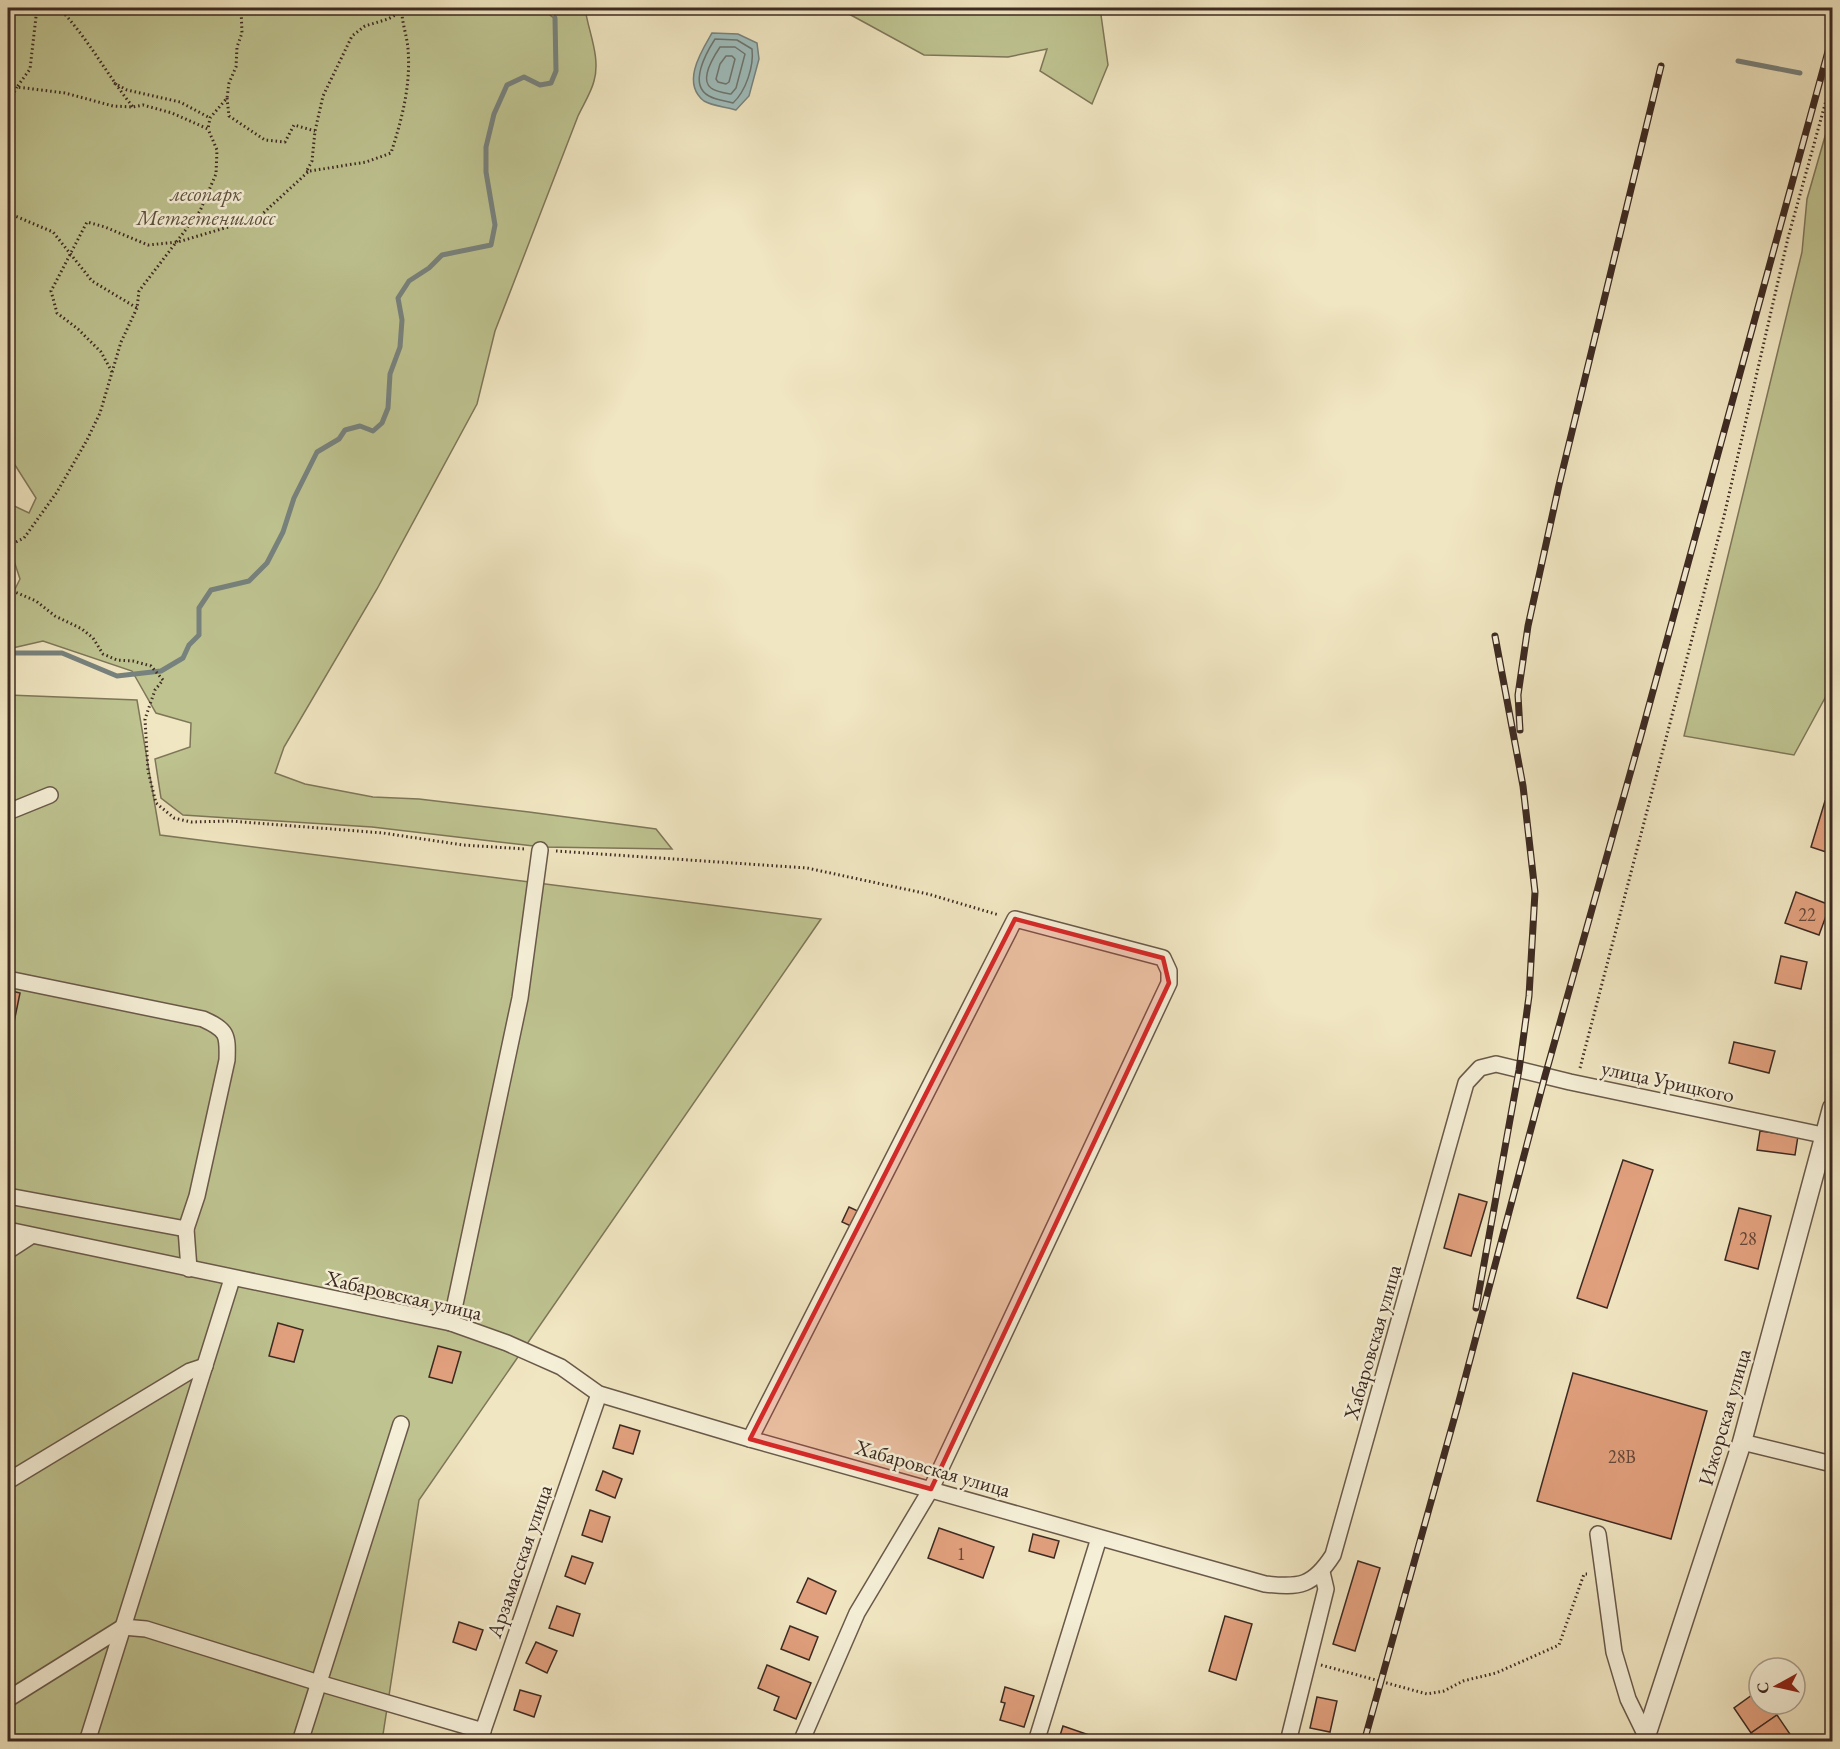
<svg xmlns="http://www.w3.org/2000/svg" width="1840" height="1749" font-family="'EB Garamond',serif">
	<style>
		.green { fill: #bec390; stroke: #7e7659; stroke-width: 1.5 }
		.water { fill: #9ebdbc; stroke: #77827e; stroke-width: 1.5 }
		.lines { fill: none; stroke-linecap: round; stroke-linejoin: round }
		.shore { stroke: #6e746f; stroke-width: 1.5 }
		.stream { stroke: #77827e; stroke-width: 5 }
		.building { fill: #e1a07d; stroke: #3d2a22; stroke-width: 1.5 }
		.minor-casing { stroke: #6a594a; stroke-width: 18 }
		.tertiary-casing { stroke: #6a594a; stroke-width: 21 }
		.path { stroke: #3d2a22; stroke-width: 3; stroke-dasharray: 1.5 3; stroke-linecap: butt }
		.minor { stroke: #f5efd7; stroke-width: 15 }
		.tertiary { stroke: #f5efd7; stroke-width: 18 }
		.rail-casing { stroke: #3d2a22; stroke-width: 7 }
		.rail { stroke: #f5efd7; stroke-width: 4.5; stroke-dasharray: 14; stroke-linecap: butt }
		.marked { fill: #d62828; fill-opacity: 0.2; stroke: #d62828; stroke-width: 4.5; stroke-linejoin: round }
		.labels { text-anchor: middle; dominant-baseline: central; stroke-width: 5; stroke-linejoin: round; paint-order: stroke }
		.number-label { font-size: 18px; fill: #664839 }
		.park-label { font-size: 21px; font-style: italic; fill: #5d503e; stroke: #f5efd7 }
		.street-label { font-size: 21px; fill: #3d2a22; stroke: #f5efd7 }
	</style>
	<rect width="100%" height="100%" fill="#f0e6c1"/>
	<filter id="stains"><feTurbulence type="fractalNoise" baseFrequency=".00333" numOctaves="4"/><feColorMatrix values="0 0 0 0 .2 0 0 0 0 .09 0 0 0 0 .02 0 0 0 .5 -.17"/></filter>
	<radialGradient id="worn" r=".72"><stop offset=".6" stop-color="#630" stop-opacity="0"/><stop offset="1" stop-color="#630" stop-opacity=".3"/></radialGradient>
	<g class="green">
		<path d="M8,8H462L469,9L472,8H540L554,18L557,8H585C588,31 601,57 594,81C591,93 583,105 578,116L495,331L477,404L377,589L284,747L275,773L305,784L373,797L419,799L529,812L656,829L672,849L542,847L372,827L183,815L161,798L155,759L190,747L191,723L156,713L132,671L43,641L8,649V603L20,579L8,543V503L29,513L36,498L8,454Z"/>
		<path d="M838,8H1100L1108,65L1092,104L1040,71L1047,49L1008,57L924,55Z"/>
		<path d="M1832,112V685L1794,755L1684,736L1802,252L1807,199Z"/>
		<path d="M8,695L137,700L160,835L821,919L419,1500L382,1741L8,1742Z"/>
	</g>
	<path class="water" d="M712,33L738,34L757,43L759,59L749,96L736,110C727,107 712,106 704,101C681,83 701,52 712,33Z"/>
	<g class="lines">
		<g class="shore">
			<path d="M715,39L737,40L752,49C754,66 746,91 733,103C726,101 716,100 709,96C688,85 706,53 715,39Z"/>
			<path d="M720,47H735L745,54L736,88L731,94C725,93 716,92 711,88C699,79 714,56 720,47Z"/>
			<path d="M726,56H732L735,59L729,82L726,84L718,82L716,79L720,64Z"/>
		</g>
		<g class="stream">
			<path d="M1738,61L1800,73"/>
			<path d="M8,653H62L117,676L161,671L183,658L189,645L199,635V608L211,590L249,581L267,563L283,532L294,498L317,452L339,439L345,430L360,426L373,431L382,423L388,408L390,374L400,347L402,320L398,298L409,281L429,268L442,255L491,245L495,225L486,172V147L494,114L507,85L524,77L540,85L551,83L556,71L555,18"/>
		</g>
	</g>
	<g class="building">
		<path d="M1825,801L1832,804V854L1811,847Z"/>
		<path d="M1796,892L1830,905L1819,935L1785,923Z"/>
		<path d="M1781,956L1807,962L1801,989L1775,983Z"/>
		<path d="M8,990L20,993L12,1032L8,1031Z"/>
		<path d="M1734,1042L1775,1051L1769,1073L1729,1063Z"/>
		<path d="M1760,1131L1798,1136L1795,1155L1757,1150Z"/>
		<path d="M1623,1160L1653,1170L1607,1308L1577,1298Z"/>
		<path d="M1459,1194L1487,1202L1471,1256L1444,1248Z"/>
		<path d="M849,1207L860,1212L853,1227L842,1222Z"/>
		<path d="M1739,1208L1771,1216L1758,1269L1725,1260Z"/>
		<path d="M278,1323L303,1330L294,1362L269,1356Z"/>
		<path d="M438,1346L461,1352L452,1383L429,1377Z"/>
		<path d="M1573,1373L1707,1411L1671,1539L1537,1501Z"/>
		<path d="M620,1425L640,1431L633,1454L613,1448Z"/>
		<path d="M603,1471L622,1479L615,1498L596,1490Z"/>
		<path d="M590,1510L610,1517L602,1542L582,1535Z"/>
		<path d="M939,1528L994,1547L983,1578L928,1558Z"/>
		<path d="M1033,1534L1059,1541L1054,1558L1029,1551Z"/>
		<path d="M572,1556L593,1563L585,1584L565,1576Z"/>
		<path d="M1358,1561L1380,1568L1355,1651L1333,1644Z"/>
		<path d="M808,1578L836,1591L826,1614L797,1602Z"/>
		<path d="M557,1606L580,1614L573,1636L549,1628Z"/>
		<path d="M1225,1616L1252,1624L1236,1680L1209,1671Z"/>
		<path d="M459,1622L483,1630L476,1650L453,1642Z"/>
		<path d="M790,1626L818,1637L809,1660L781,1649Z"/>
		<path d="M536,1642L557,1651L547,1673L526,1663Z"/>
		<path d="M767,1665L811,1683L796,1719L774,1710L779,1697L758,1688Z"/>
		<path d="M1005,1687L1034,1696L1024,1727L1000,1720L1005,1703L1001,1702Z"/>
		<path d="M520,1690L541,1696L534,1717L514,1710Z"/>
		<path d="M1759,1690V1704H1769L1777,1715L1751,1733L1734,1708Z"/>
		<path d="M1317,1697L1337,1701L1330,1732L1310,1728Z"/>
		<path d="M1777,1715L1792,1737L1786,1742H1758L1751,1733Z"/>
		<path d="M1063,1726L1089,1735L1087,1742H1058Z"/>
	</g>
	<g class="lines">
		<g class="minor-casing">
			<g id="minor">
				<path d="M8,812L50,795"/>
				<path d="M8,979L203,1019C227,1030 228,1034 227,1060L197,1196L186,1229"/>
				<path d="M8,1196L186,1229L189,1269"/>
				<path d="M8,1230L451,1323L507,1343L561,1367L599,1394L750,1439L1265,1584C1300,1588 1313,1586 1333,1555L1466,1083L1480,1068L1496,1064L1570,1082L1832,1137"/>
				<path d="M8,1251L31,1236"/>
				<path d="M451,1323L520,998L540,850"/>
				<path d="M750,1439L1015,919L1163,958L1169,971V983L931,1489L857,1613L801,1742"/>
				<path d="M1742,1442L1832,1464"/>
				<path d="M8,1481L190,1371L205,1366"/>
				<path d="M1598,1534L1614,1652L1628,1699L1646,1736L1643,1742"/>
				<path d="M8,1699L123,1627L146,1629L319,1683L483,1731"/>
				<path d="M87,1742L232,1279"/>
				<path d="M300,1742L401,1424"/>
				<path d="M479,1742L599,1394"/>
				<path d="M1036,1742L1099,1538"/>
				<path d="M1288,1742L1326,1589L1322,1572"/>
			</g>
		</g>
		<g class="tertiary-casing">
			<path id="tertiary" d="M1649,1742L1646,1736L1742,1442L1832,1108"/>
		</g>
		<g class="path">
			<path d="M37,8L30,69L17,87L65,93L113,106L133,107L143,105L172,113L208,129L210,118L227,98L229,83L236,67L237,47L242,33L241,8"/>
			<path d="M59,8C88,38 107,75 133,107"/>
			<path d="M114,83L127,90L180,102L210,118"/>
			<path d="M227,98L229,116L265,140L285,142L294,125L315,131"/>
			<path d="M8,104L17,87"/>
			<path d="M310,171L366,162L391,153C402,119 411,85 408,49C407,35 401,21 402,8"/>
			<path d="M8,213L53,232L92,281L137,308L139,291L200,211L216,174L217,150L208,129"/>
			<path d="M112,372L101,352L78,329L57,313L51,291L87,222L105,227L148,245L178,242L258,218L309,171L306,172L312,161L315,131L323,96L352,36L365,26L388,19L401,12"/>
			<path d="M8,546L24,538L57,492L87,440L100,413L121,342L137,308"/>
			<path d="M8,589L36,601L55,616L82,629L93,638L103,654L117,660L133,661L151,666L163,680L155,690L145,719L148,771L156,803L174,818L191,822L230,821L383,833L463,845L525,849"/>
			<path d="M556,851L807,868L928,894L999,915"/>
			<path d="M1580,1068L1724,516L1788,238L1832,79"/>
			<path d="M1321,1665L1427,1694L1444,1691L1463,1681L1496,1673L1559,1645L1584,1574H1587"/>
		</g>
		<use href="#minor" class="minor"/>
		<use href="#tertiary" class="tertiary"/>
		<g class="rail-casing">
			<g id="rail">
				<path d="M1520,730L1518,695L1528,626L1559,485L1661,66"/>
				<path d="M1476,1308L1519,1070L1529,996L1535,892L1523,786L1495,636"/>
				<path d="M1364,1742L1458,1405L1545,1076L1641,735L1832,37"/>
			</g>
		</g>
		<use href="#rail" class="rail"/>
	</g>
	<path class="marked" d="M1015,919L1163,958L1169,983L931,1489L750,1439Z"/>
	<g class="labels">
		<g class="number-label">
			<text x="1807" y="914">22</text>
			<text x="1748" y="1238">28</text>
			<text x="1622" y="1456">28В</text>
			<text x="961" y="1553">1</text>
		</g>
		<g class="park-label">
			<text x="206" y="193">лесопарк<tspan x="206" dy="24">Метгетеншлосс</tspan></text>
		</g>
		<g class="street-label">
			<text transform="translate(1668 1081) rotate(12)">улица Урицкого</text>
			<text transform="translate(404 1295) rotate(13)">Хабаровская улица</text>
			<text transform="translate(1372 1342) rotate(-74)">Хабаровская улица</text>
			<text transform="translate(1724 1417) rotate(-74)">Ижорская улица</text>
			<text transform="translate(933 1468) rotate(16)">Хабаровская улица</text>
			<text transform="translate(519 1561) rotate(-71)">Арзамасская улица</text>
		</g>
	</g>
	<rect width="1840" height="1749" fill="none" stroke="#f0e6c1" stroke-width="30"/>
	<rect x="9" y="9" width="1822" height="1731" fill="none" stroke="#3d2a22" stroke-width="3"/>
	<rect x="15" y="15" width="1810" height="1719" fill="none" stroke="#3d2a22" stroke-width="1.5"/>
	<g transform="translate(1777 1686) rotate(262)"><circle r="28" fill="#f5efd7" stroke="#aba08f" stroke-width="1.5"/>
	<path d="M0-4.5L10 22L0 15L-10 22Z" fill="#8f2418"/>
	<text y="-9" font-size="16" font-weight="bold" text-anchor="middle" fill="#3d2a22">С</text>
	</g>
	<rect width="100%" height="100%" filter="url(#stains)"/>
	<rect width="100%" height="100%" fill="url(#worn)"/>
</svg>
